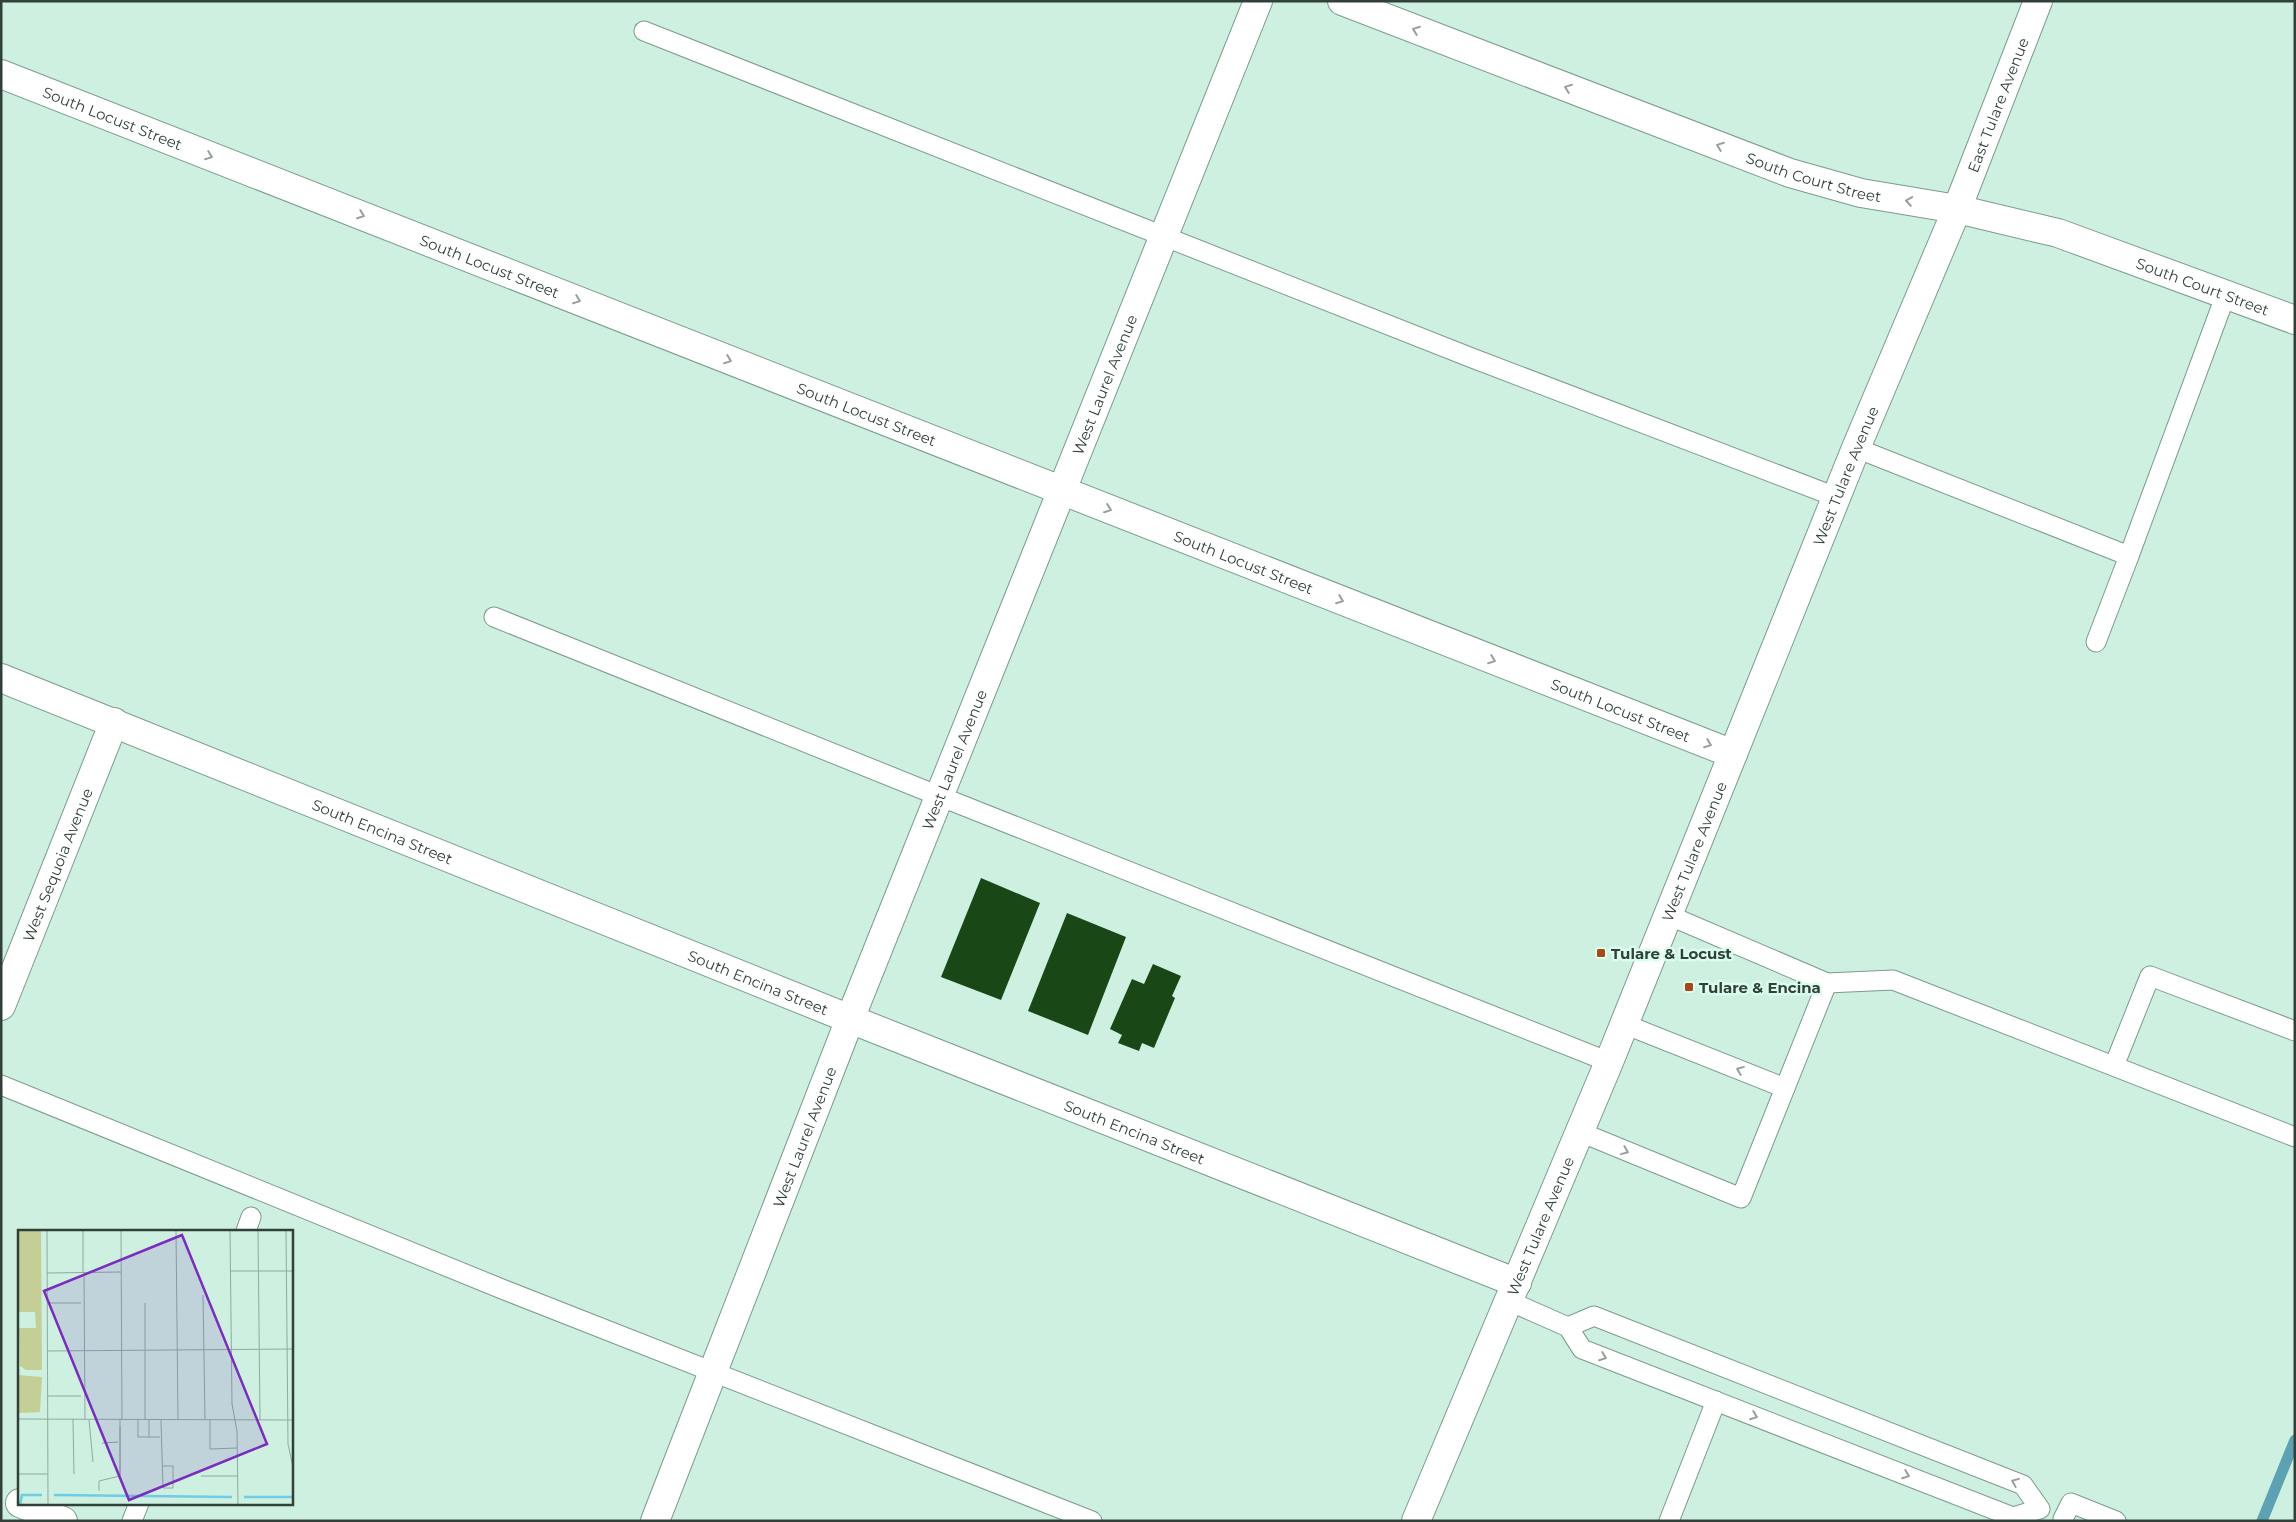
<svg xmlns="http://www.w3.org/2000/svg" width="2296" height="1522" font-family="Montserrat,sans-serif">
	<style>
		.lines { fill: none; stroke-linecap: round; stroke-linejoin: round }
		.stream { stroke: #5da2b2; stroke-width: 11 }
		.building { fill: #194816 }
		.service-casing { stroke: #7b9b8d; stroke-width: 21 }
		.minor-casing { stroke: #7b9b8d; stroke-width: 30 }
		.tertiary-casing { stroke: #7b9b8d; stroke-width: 30 }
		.service { stroke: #fff; stroke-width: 19 }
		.minor { stroke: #fff; stroke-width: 28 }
		.tertiary { stroke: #fff; stroke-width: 28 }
		.oneway { stroke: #98a09c }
		.poi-dot { fill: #aa4617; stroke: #dafdee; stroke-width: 2 }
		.labels { text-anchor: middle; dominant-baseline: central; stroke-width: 5; stroke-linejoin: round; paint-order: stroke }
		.street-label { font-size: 15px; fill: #32403a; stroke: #dafdee }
		.poi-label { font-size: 15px; font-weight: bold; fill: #32403a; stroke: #dafdee; text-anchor: start }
		.inset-river { fill: none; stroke: #70cce5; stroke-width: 2.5 }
		.inset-road { fill: none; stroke: #8faa9e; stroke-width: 1 }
		.view { fill: #7b2cbf; fill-opacity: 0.15; stroke: #7b2cbf; stroke-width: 2.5 }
		.inset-edge { fill: none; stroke: #32403a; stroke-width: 2.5 }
	</style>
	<rect width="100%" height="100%" fill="#cdf0e0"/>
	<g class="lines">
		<path class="stream" d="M2262,1521L2295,1440"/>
	</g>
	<g class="building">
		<path d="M981,878L1040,903L1001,1000L941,977Z"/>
		<path d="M1067,913L1126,937L1088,1035L1028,1011Z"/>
		<path d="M1153,964L1181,976L1172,996L1175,998L1154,1048L1142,1043L1139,1051L1118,1043L1122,1035L1110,1029L1132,979L1144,984Z"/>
	</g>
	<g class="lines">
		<g class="service-casing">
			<g id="service">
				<path d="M644,31L1472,358L1836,497"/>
				<path d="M1856,448L2129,556L2226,294"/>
				<path d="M494,617L939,796L1609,1062"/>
				<path d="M2096,642L2129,556"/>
				<path d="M1668,915L1827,983L1893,980L2295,1137"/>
				<path d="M1624,1024L1785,1088"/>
				<path d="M2114,1066L2150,976L2295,1031"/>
				<path d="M1,1085L502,1289L1092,1521"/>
				<path d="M1580,1132L1741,1198L1827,983"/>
				<path d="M246,1231L251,1217"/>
				<path d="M1509,1301L1568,1327L1582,1349L2013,1517L2040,1509L2023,1485L1594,1316L1568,1327"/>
				<path d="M2063,1519L2071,1503L2116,1521"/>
				<path d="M132,1521L139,1503"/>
				<path d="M1669,1521L1716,1401"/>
			</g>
		</g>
		<g class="minor-casing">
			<g id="minor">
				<path id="s1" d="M1,678L850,1019L1517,1283"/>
				<path id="s2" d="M1,1006L114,722"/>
				<path d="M20,1503L63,1521"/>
				<path id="s3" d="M655,1521L850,1019L1258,1"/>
			</g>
		</g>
		<g class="tertiary-casing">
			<g id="tertiary">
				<path id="s4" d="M1342,1L1790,173L1861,193L1957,209L2058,233L2295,320"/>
				<path id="s5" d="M1,74L1733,754"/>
				<path id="s6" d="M1416,1521L1609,1062L1856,448L1957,209L2038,1"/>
			</g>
		</g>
		<use href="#service" class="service"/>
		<use href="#minor" class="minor"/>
		<use href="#tertiary" class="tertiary"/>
	</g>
	<defs><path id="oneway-chevron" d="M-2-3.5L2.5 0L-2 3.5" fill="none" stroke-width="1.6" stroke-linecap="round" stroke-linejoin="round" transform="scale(1.25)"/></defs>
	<g class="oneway">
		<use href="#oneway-chevron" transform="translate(1416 30) rotate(-159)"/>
		<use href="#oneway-chevron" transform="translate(1568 88) rotate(-159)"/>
		<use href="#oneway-chevron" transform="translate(1720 146) rotate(-159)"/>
		<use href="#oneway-chevron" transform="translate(209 156) rotate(21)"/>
		<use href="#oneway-chevron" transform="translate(1909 201) rotate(-171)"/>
		<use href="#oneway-chevron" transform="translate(361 215) rotate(21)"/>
		<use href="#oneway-chevron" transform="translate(577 300) rotate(21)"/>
		<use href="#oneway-chevron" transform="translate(728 360) rotate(21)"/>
		<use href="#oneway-chevron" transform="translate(1108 509) rotate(21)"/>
		<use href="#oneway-chevron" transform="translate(1340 600) rotate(21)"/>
		<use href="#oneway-chevron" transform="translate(1492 660) rotate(21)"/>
		<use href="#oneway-chevron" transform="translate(1708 744) rotate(21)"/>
		<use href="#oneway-chevron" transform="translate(1740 1070) rotate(-158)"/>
		<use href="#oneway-chevron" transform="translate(1625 1151) rotate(22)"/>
		<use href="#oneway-chevron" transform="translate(1603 1357) rotate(21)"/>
		<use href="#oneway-chevron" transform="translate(1754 1416) rotate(21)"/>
		<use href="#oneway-chevron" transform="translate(1906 1475) rotate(21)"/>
		<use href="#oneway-chevron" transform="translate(2015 1482) rotate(-158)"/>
	</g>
	<g class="poi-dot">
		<rect x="1596" y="948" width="10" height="10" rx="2.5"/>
		<rect x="1684" y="982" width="10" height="10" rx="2.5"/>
	</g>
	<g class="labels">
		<g class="street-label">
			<text stroke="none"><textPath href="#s6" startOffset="1531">East Tulare Avenue</textPath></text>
			<text stroke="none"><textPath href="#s5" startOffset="120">South Locust Street</textPath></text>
			<text stroke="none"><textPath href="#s4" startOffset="504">South Court Street</textPath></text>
			<text stroke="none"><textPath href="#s5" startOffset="525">South Locust Street</textPath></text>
			<text stroke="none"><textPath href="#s4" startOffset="909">South Court Street</textPath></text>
			<text stroke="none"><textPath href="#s3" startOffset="1222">West Laurel Avenue</textPath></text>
			<text stroke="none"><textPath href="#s5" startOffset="930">South Locust Street</textPath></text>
			<text stroke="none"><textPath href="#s6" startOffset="1130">West Tulare Avenue</textPath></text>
			<text stroke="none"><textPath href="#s5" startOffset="1335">South Locust Street</textPath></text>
			<text stroke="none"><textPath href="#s5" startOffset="1740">South Locust Street</textPath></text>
			<text stroke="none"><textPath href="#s3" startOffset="818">West Laurel Avenue</textPath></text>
			<text stroke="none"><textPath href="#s1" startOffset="411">South Encina Street</textPath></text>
			<text stroke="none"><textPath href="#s6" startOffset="725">West Tulare Avenue</textPath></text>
			<text stroke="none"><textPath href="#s2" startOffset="152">West Sequoia Avenue</textPath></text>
			<text stroke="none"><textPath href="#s1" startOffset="816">South Encina Street</textPath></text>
			<text stroke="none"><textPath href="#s1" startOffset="1221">South Encina Street</textPath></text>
			<text stroke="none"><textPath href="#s3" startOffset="412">West Laurel Avenue</textPath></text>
			<text stroke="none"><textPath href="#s6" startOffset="320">West Tulare Avenue</textPath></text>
		</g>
		<g class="poi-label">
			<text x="1611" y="953">Tulare &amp; Locust</text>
			<text x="1699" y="987">Tulare &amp; Encina</text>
		</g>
	</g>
	<g transform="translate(18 1230)">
		<rect width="275" height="275" fill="#cdf0e0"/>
		<path d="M0,0H23L24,140H8L2,136L1,98H18L17,82H0ZM0,145L24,147L22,182L0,183Z" fill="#c4cf95"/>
		<path class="inset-river" d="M36,265L214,267M226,267H275M2,275L4,265H24"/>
		<path class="inset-road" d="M29,0L30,275M65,0V43M103,0L104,190M158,0L160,190M212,0L214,174L219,201L220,275M240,0L242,190M268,0L270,214L275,237M213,41H275M29,43L103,42M66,43L67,190M185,65L187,190M29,73H63M127,73V190M29,121L275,119M29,166H63M0,189L275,190M55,189L56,244M71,190L75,232M120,190V207H142M131,190V207M143,190L145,258H155V236H145M192,190V219L219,218M102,196V246V190M84,213L100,212M0,244H30M183,246H220M81,261V251L102,246"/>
		<path class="view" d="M164,5L249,214L111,270L26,61Z"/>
		<rect width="275" height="275" class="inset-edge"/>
	</g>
	<rect width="2296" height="1522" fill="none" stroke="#32403a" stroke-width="5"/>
</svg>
